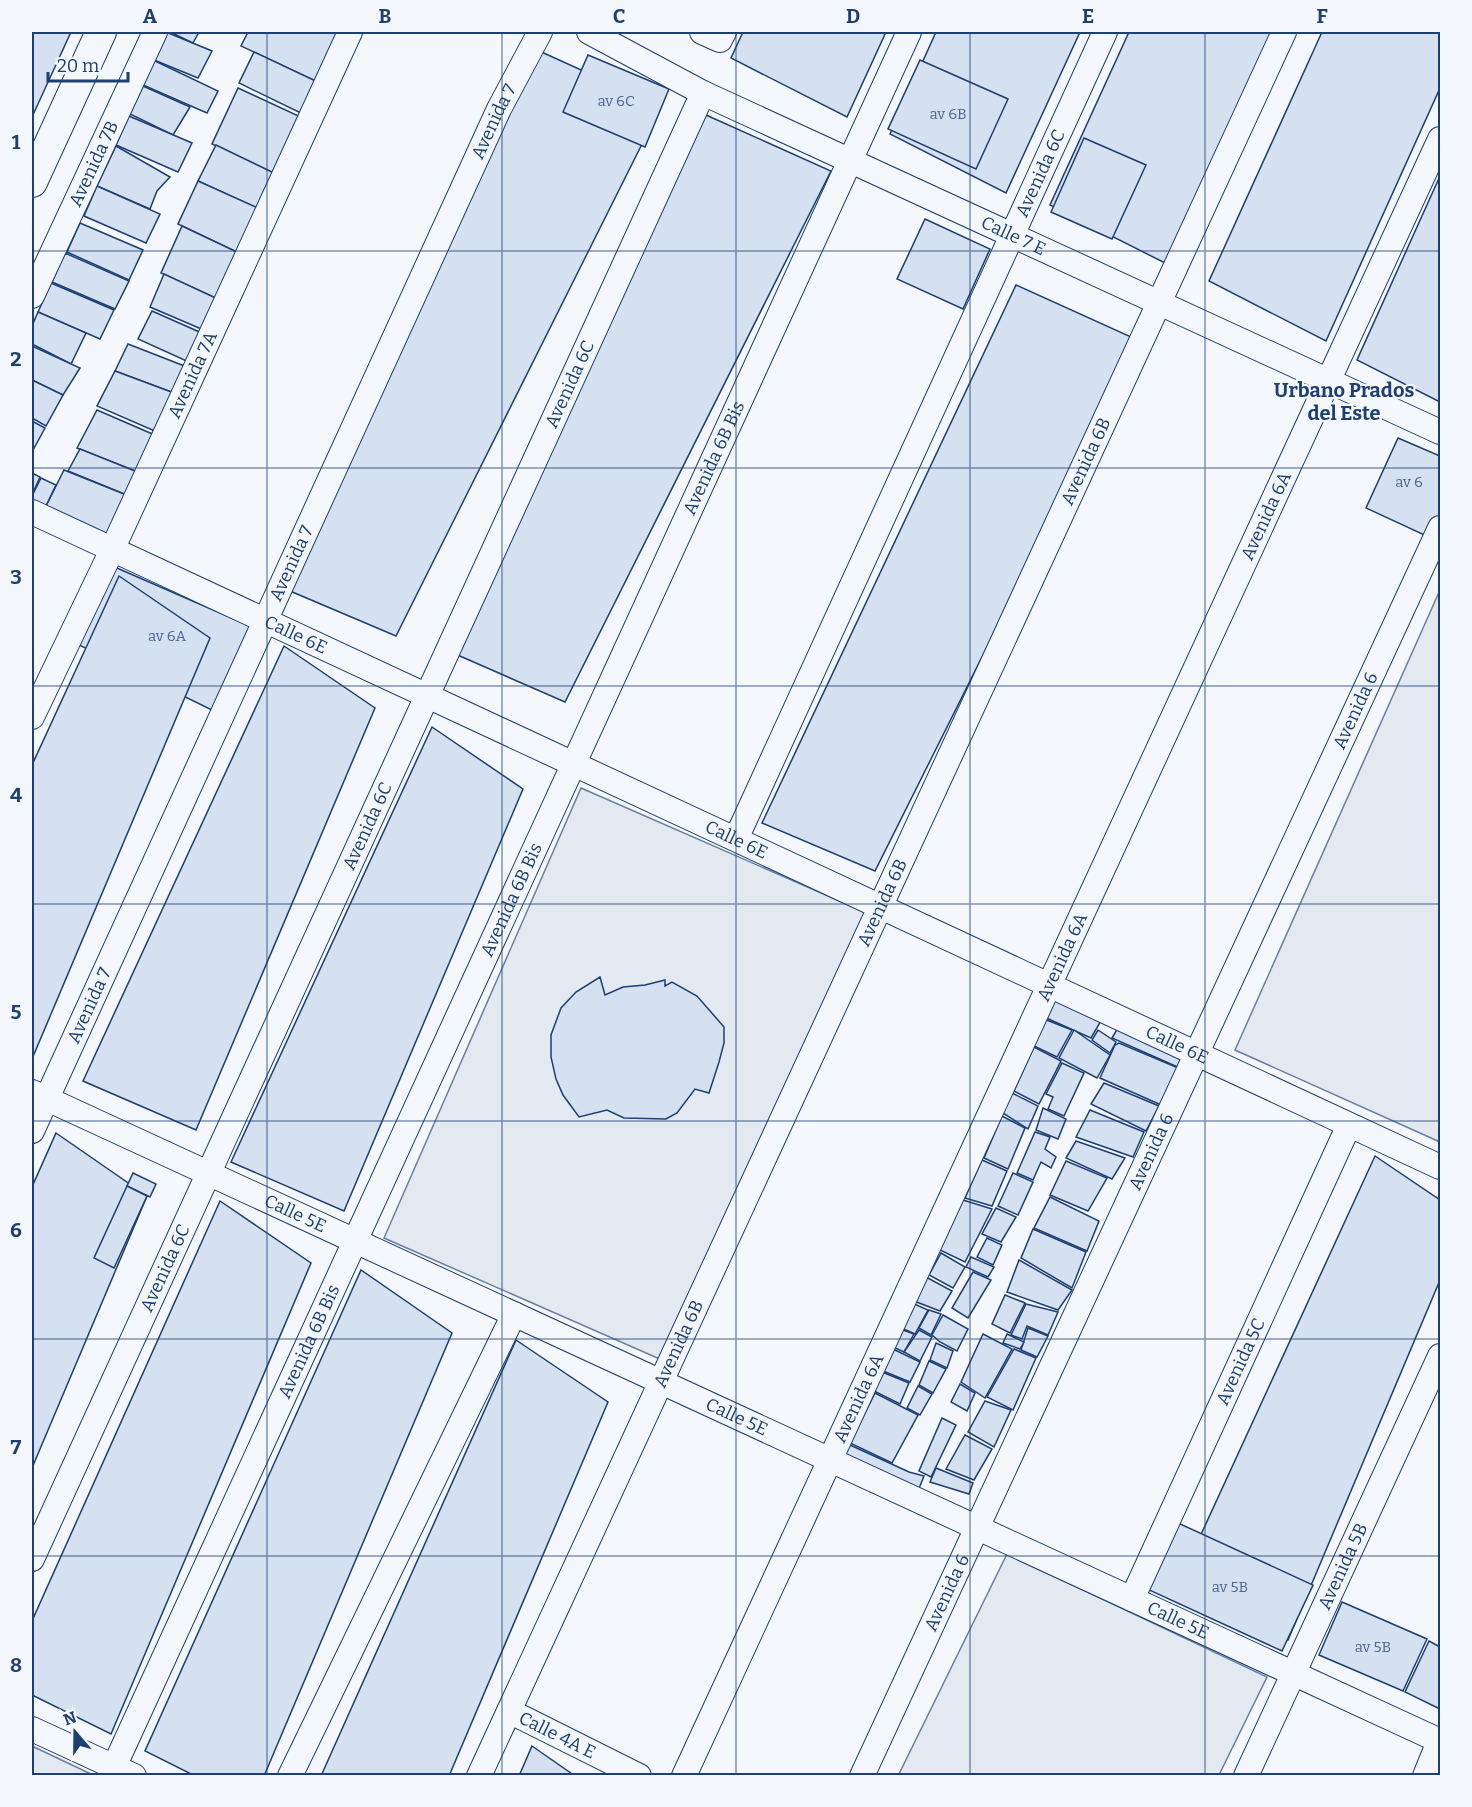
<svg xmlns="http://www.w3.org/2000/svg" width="1472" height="1807" font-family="Bitter,serif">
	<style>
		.green { fill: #e3e9f0; stroke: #687fa3; stroke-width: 1.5 }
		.building { fill: #d5e0f0; stroke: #1d3f73; stroke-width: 1.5 }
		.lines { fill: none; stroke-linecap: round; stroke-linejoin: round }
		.minor-casing { stroke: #1d3f73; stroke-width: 26 }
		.tertiary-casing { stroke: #1d3f73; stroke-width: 32 }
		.minor { stroke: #f4f7fb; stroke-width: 24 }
		.tertiary { stroke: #f4f7fb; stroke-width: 30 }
		.grid { fill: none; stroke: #1d3f73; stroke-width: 1.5; stroke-opacity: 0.55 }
		.labels { text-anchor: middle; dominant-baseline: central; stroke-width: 4.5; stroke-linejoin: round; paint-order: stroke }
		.number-label { font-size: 15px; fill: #4b6792 }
		.street-label { font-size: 18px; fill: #1d3f73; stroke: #f4f7fb }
		.neighbourhood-label { font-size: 20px; font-weight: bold; fill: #1d3f73; stroke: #f4f7fb }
		.neatline { fill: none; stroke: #1d3f73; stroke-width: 2 }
		.grid-label { font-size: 20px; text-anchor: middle; font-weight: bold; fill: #1d3f73 }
	</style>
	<rect width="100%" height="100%" fill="#f4f7fb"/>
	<g class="green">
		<path d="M1440,590V1142L1235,1050Z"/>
		<path d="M581,788L874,916L662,1360L384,1238Z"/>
		<path d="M1007,1554L1267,1677L1219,1775L898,1776Z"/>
		<path d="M32,1746L93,1775H32Z"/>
	</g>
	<g class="building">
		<path d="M32,32H71L32,117Z"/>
		<path d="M166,32L212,51L198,78L154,60Z"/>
		<path d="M170,32H199L193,43Z"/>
		<path d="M248,32H346L322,84L241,46Z"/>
		<path d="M743,32H886L847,117L731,58Z"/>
		<path d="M936,32H1080L1006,193L890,134Z"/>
		<path d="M1129,32H1272L1167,264L1050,205Z"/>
		<path d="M1322,32H1440V88L1326,341L1209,281Z"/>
		<path d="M537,50L661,106L396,636L283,588Z"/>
		<path d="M254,52L322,84L307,116L239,83Z"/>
		<path d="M588,55L669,89L645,147L563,112Z"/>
		<path d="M153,60L218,91L207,113L143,85Z"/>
		<path d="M920,60L1008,99L976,169L888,129Z"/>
		<path d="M143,86L190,107L173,135L130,114Z"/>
		<path d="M238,88L305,119L278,175L212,144Z"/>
		<path d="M706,115L831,171L565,702L453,653Z"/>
		<path d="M129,116L192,143L178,172L116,145Z"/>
		<path d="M1084,138L1146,165L1112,239L1051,212Z"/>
		<path d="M216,145L278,175L262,210L198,181Z"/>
		<path d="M116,146L170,177L157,191L150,209L97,186Z"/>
		<path d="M1440,176V402L1357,360Z"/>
		<path d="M198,181L262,210L241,254L178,224Z"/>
		<path d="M97,186L160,214L146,243L84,216Z"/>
		<path d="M925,219L990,249L963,309L897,279Z"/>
		<path d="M80,223L143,250L129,280L67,252Z"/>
		<path d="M182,226L241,254L220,300L161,273Z"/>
		<path d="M65,253L129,281L115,309L52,282Z"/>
		<path d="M164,274L220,300L206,331L150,307Z"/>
		<path d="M51,283L114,310L100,339L38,312Z"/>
		<path d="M1016,285L1140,341L875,871L762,823Z"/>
		<path d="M152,311L204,334L191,363L138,339Z"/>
		<path d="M38,312L86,333L71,364L32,344V326Z"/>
		<path d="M128,344L187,367L174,393L115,371Z"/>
		<path d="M32,346L80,368L63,395L32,380Z"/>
		<path d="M115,371L174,393L157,432L97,406Z"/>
		<path d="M32,380L63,395L46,426L32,418Z"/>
		<path d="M97,410L157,436L140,473L77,448Z"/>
		<path d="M32,421L45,428L32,452Z"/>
		<path d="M1398,438L1440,456V523L1433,539L1366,508Z"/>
		<path d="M80,449L140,473L129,496L68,471Z"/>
		<path d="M64,470L129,496L108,542L43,512Z"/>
		<path d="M32,473L40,477L32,495Z"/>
		<path d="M41,478L56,485L43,512L32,506V496Z"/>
		<path d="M110,565L259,630L220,714L75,643Z"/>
		<path d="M119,576L210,638L32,1059V765Z"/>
		<path d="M284,646L375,708L196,1130L83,1081Z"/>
		<path d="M432,727L523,789L344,1211L231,1162Z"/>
		<path d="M600,977L605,995L623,987L645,985L665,980V986L672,982L697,996L724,1027V1043L719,1062L709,1093L695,1089L677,1113L666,1119L624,1118L607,1110L579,1117L563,1095L556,1079L551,1057V1035L561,1008L576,992Z"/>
		<path d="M1053,996L1102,1019L1091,1038L1044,1017Z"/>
		<path d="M1044,1019L1072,1030L1057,1057L1032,1045Z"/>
		<path d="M1119,1026L1187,1057L1182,1069L1112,1038Z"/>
		<path d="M1074,1030L1110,1055L1097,1078L1059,1058Z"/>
		<path d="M1098,1030L1116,1042L1110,1053L1092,1040Z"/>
		<path d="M1119,1043L1183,1070L1168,1108L1100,1078L1115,1045Z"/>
		<path d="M1034,1047L1061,1061L1039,1104L1014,1091Z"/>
		<path d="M1062,1063L1084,1073L1064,1116L1048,1109L1053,1097L1046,1094Z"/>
		<path d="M1104,1083L1159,1106L1146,1131L1091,1104Z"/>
		<path d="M1012,1093L1038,1106L1028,1129L1003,1113Z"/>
		<path d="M1043,1108L1066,1119L1058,1139L1036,1130Z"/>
		<path d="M1090,1110L1144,1132L1133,1157L1076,1137Z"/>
		<path d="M1002,1116L1025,1128L1008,1169L984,1158Z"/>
		<path d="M1035,1132L1050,1137L1045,1149L1056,1157L1051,1168L1041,1162L1033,1180L1017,1173Z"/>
		<path d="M56,1133L147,1196L32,1468V1187Z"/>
		<path d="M1076,1141L1125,1158L1112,1179L1066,1158Z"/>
		<path d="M1375,1156L1440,1200V1280L1288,1640L1175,1591Z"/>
		<path d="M982,1160L1007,1171L992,1206L965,1198Z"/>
		<path d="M1066,1161L1107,1178L1088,1211L1050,1195Z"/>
		<path d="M133,1173L156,1184L150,1197L127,1186Z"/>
		<path d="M1013,1173L1033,1182L1018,1215L998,1206Z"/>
		<path d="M127,1186L147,1196L114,1268L94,1258Z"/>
		<path d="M1050,1197L1099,1221L1087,1251L1034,1228Z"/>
		<path d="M963,1200L992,1209L965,1262L940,1250Z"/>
		<path d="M220,1201L311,1263L111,1734L32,1695V1621Z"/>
		<path d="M996,1208L1016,1217L1001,1242L982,1234Z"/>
		<path d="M1033,1229L1086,1252L1072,1288L1021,1258Z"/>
		<path d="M987,1238L1002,1245L993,1265L977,1257Z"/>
		<path d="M941,1253L965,1267L953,1288L929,1275Z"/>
		<path d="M971,1257L994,1267L988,1277L966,1267Z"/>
		<path d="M1019,1260L1072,1290L1058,1310L1007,1292Z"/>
		<path d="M361,1270L452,1333L264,1776H195L145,1751Z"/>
		<path d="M973,1272L991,1280L968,1318L952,1308Z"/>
		<path d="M926,1277L952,1291L940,1311L914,1301Z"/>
		<path d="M1005,1295L1025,1303L1010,1333L992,1324Z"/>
		<path d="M910,1302L928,1310L915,1334L899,1327Z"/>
		<path d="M1026,1304L1058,1312L1048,1335L1027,1326L1022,1339L1011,1335Z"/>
		<path d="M929,1310L941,1314L931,1335L919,1328Z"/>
		<path d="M943,1315L968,1329L957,1351L940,1342L932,1335Z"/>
		<path d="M1028,1328L1048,1336L1037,1357L1021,1350Z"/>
		<path d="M903,1330L914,1334L904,1352L893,1347Z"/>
		<path d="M919,1330L932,1337L920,1361L904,1352Z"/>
		<path d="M983,1334L1012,1349L985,1398L961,1382Z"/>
		<path d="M1007,1334L1024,1342L1020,1349L1003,1343Z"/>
		<path d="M516,1340L608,1402L449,1776H321Z"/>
		<path d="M936,1343L953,1351L947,1368L930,1360Z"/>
		<path d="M893,1349L920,1362L910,1382L883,1371Z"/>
		<path d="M1014,1349L1036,1358L1013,1410L987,1397Z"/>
		<path d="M929,1361L946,1369L933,1393L919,1385Z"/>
		<path d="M882,1372L909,1383L900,1404L874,1391Z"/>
		<path d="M960,1384L975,1393L967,1411L951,1402Z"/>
		<path d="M918,1386L932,1394L920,1415L907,1408Z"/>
		<path d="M875,1393L918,1415L892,1463L850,1443Z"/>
		<path d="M985,1401L1011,1410L994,1447L968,1432Z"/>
		<path d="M942,1418L956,1425L931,1477L919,1471Z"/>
		<path d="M965,1435L992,1449L974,1480L946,1469Z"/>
		<path d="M850,1445L909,1472L924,1476L918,1491L844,1456Z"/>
		<path d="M936,1468L973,1483L969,1494L930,1482Z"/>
		<path d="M1178,1523L1313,1585L1282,1651L1147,1589Z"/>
		<path d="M1342,1602L1427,1639L1403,1691L1319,1655Z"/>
		<path d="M1429,1641L1440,1647V1709L1405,1692Z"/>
		<path d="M532,1746L575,1776H519Z"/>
	</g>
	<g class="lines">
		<g class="minor-casing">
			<g id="minor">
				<path id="s1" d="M589,32L703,93L1440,432"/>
				<path d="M702,32L720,40L724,32"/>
				<path id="s2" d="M32,296L155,32"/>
				<path id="s3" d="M32,512L1440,1167"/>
				<path id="s4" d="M32,717L112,550L350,32"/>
				<path id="s5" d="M736,839L1105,32"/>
				<path id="s6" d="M32,1092L1440,1741"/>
				<path id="s7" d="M32,1131L499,109L540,32"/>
				<path id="s8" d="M32,1559L703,93"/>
				<path id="s9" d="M1132,1599L1349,1125"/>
				<path id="s10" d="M509,1711L639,1776"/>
				<path d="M32,1729L134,1776"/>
				<path id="s11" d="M114,1767L909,32"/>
				<path d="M290,1776L514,1314"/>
				<path id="s12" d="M479,1776L1284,32"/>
				<path id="s13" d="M684,1776L1440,139"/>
				<path id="s14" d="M862,1776L1440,528"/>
				<path id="s15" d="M1246,1776L1440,1356"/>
				<path d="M1425,1776L1440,1739"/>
			</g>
		</g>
		<g class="tertiary-casing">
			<path id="tertiary" d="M32,182L101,32"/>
		</g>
		<use href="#minor" class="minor"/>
		<use href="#tertiary" class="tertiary"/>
	</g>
	<path class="grid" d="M267,32V1776M502,32V1776M736,32V1776M970,32V1776M1205,32V1776M32,251H1440M32,468H1440M32,686H1440M32,904H1440M32,1121H1440M32,1339H1440M32,1556H1440"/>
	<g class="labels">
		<g class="number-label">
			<text x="616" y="101">av 6C</text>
			<text x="948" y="114">av 6B</text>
			<text x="1409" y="482">av 6</text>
			<text x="167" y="636">av 6A</text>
			<text x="1230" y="1587">av 5B</text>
			<text x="1373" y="1647">av 5B</text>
		</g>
		<g class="street-label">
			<text stroke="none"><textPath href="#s7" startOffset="1110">Avenida 7</textPath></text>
			<text stroke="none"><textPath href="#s2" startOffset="146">Avenida 7B</textPath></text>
			<text stroke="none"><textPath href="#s5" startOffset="732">Avenida 6C</textPath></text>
			<text stroke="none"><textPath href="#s1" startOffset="471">Calle 7 E</textPath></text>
			<text stroke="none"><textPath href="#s4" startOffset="378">Avenida 7A</textPath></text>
			<text stroke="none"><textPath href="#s8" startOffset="1292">Avenida 6C</textPath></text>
			<text stroke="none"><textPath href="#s11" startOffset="1440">Avenida 6B Bis</textPath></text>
			<text stroke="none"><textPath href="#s12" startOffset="1448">Avenida 6B</textPath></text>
			<text stroke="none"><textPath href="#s13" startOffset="1388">Avenida 6A</textPath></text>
			<text stroke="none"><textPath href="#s7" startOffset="624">Avenida 7</textPath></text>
			<text stroke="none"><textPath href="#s3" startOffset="291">Calle 6E</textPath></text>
			<text stroke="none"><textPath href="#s14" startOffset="1174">Avenida 6</textPath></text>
			<text stroke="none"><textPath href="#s8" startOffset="806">Avenida 6C</textPath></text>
			<text stroke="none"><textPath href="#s3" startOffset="777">Calle 6E</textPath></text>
			<text stroke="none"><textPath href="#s11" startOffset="954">Avenida 6B Bis</textPath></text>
			<text stroke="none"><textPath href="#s12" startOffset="962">Avenida 6B</textPath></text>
			<text stroke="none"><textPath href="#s13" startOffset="902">Avenida 6A</textPath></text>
			<text stroke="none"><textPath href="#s7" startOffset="138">Avenida 7</textPath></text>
			<text stroke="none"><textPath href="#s3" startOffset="1263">Calle 6E</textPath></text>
			<text stroke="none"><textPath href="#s14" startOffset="688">Avenida 6</textPath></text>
			<text stroke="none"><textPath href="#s6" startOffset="290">Calle 5E</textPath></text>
			<text stroke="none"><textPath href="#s8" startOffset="320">Avenida 6C</textPath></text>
			<text stroke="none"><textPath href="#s11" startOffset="468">Avenida 6B Bis</textPath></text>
			<text stroke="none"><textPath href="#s12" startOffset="476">Avenida 6B</textPath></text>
			<text stroke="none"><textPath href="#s9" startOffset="261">Avenida 5C</textPath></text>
			<text stroke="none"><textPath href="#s13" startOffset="416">Avenida 6A</textPath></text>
			<text stroke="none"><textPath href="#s6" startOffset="776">Calle 5E</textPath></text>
			<text stroke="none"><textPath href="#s15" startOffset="231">Avenida 5B</textPath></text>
			<text stroke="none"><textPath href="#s14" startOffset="202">Avenida 6</textPath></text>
			<text stroke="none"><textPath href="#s6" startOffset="1262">Calle 5E</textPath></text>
			<text stroke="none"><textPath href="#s10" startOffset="54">Calle 4A E</textPath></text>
		</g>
		<g class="neighbourhood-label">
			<text x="1344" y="390">Urbano Prados<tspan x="1344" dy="23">del Este</tspan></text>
		</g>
	</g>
	<rect width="1472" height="1807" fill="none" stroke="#f4f7fb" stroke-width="66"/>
	<g transform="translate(75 1732) rotate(340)" stroke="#f4f7fb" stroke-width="4.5" paint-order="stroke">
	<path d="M0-4.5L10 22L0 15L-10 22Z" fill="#1d3f73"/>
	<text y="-9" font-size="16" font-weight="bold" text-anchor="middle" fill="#1d3f73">N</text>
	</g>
	<path d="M48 72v9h80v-9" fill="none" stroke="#1d3f73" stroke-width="3"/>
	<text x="57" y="72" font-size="18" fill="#1d3f73" stroke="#f4f7fb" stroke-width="4.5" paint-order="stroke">20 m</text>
	<rect x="33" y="33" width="1406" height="1741" class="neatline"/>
	<g class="grid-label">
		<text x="150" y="23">A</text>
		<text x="385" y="23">B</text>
		<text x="619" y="23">C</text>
		<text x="853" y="23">D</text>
		<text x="1088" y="23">E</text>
		<text x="1322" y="23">F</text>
		<text x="16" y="149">1</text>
		<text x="16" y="366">2</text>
		<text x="16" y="584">3</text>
		<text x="16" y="802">4</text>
		<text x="16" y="1019">5</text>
		<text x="16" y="1237">6</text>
		<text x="16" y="1454">7</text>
		<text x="16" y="1672">8</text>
	</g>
</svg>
